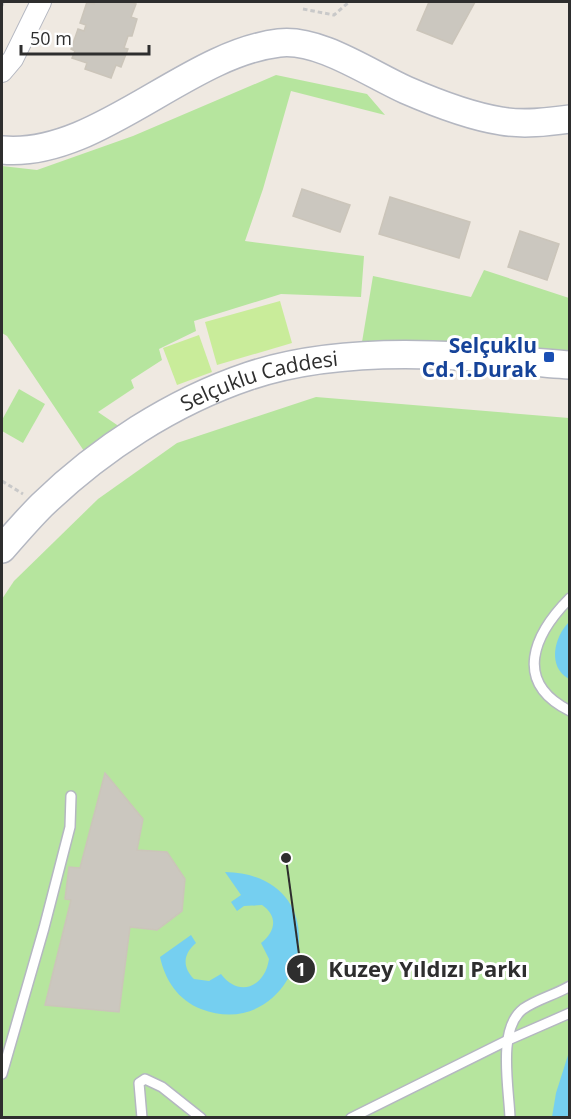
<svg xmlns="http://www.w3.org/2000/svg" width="571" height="1119" font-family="'Open Sans',sans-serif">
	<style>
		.green { fill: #b6e59e }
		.pitch { fill: #c9ec9a }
		.water { fill: #75cff0 }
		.building { fill: #cbc7bf; stroke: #cbc5ba; stroke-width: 1.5 }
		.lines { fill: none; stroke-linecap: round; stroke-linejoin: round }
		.lane-casing { stroke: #b4b7c1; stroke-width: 12 }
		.street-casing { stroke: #b4b7c1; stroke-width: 22 }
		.secondary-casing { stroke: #b4b7c1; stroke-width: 30 }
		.path { stroke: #c9c9c9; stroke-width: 3; stroke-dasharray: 4.5 3; stroke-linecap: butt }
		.lane { stroke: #fff; stroke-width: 9 }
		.street { stroke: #fff; stroke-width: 20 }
		.secondary { stroke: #fff; stroke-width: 27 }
		.transit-dot { fill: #1a4fb4; stroke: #fff; stroke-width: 2 }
		.labels { text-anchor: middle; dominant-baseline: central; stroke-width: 6; stroke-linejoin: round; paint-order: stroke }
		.transit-label { font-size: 21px; font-weight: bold; fill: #164399; stroke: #fff; text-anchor: end }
		.street-label { font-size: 21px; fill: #2e2e2e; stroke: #fff }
		.leader { fill: none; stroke: #2e2e2e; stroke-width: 2 }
		.callout-dot { fill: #2e2e2e; stroke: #fff; stroke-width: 2 }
		.mark-label { font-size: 18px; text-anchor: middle; font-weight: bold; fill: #fff }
		.callout-label { font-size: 22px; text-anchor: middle; font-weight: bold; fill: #2e2e2e; stroke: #fff; stroke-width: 6; stroke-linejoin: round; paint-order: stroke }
	</style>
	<rect width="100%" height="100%" fill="#efe9e1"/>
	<g class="green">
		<path d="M276,75L367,94L385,115L291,91L263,189L245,241L364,256L361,297L281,294L194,321L196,331L159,349L162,360L131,380L134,388L98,412L120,427L84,451L7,336L2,333V166L37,170L133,136Z"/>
		<path d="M484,270L569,298V354L362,342L373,276L471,297Z"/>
		<path d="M19,389L45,404L23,443L2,431V420Z"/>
		<path d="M316,397L569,418V1117L2,1118V599L14,581L98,499L177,443Z"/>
	</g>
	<g class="pitch">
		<path d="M280,301L292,343L217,365L205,322Z"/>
		<path d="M199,335L212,372L177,385L163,348Z"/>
	</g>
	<g class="water">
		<path d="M569,622V679C547,667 554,637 569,622Z"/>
		<path d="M225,872C349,875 301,1047 201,1009C178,1000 165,980 160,957L191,935L196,943C183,954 182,967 194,979L209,981L221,974C239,998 265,987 269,959L261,943C276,931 278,916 262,905L244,906L237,911L231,902L241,895Z"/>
		<path d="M569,1052V1117H552L556,1093Z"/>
	</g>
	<g class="building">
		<path d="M87,2L94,4V2H129L136,4L131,17L137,19L132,36H128L124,48L128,49L121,67L116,65L111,78L85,69L87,63L72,58L75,51L71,49L78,29L84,31L86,25L80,23Z"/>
		<path d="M429,2H475L452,44L417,30Z"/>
		<path d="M302,189L350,205L340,232L293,216Z"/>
		<path d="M390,197L470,222L459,258L379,234Z"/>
		<path d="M520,231L559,244L547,280L508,267Z"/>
		<path d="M105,773L143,819L137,850L167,852L185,879L182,911L157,930L130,927L119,1012L45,1005L71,900L65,899L69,867L80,868Z"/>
	</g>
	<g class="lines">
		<g class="lane-casing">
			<g id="lane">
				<path d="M570,598C534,634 512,682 570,711"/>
				<path d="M2,1074L44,928L70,827L71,796"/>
				<path d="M142,1118L139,1083L145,1079L162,1087L201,1118"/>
				<path d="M351,1118L508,1040L570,1013"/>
				<path d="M510,1118C509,1088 497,1029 523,1009C537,999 555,995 570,986"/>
			</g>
		</g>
		<g class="street-casing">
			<path id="street" d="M2,72L13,59L41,2"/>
		</g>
		<g class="secondary-casing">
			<g id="secondary">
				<path d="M2,150C96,159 186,54 279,43C319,38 370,74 406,90C436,103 469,116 501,121C523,125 548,122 570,119"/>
				<path id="s1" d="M2,549C15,534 28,519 42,505C100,449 172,402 249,376C306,357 373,353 433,355C479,356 524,362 570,365"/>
			</g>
		</g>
		<g class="path">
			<path d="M2,6L3,2"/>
			<path d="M303,9L334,15L349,2"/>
			<path d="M2,481L23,494"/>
		</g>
		<use href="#lane" class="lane"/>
		<use href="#street" class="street"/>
		<use href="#secondary" class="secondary"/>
	</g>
	<rect class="transit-dot" x="543" y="351" width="12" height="12" rx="3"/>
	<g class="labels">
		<g class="transit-label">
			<text x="537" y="345">Selçuklu<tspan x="537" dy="24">Cd.1.Durak</tspan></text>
		</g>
		<g class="street-label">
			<text stroke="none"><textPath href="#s1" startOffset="314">Selçuklu Caddesi</textPath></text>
		</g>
	</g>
	<path class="leader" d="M286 858L301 969"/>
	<g class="callout-dot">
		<circle cx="286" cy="858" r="6"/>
		<circle cx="301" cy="969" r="15"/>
	</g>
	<g class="mark-label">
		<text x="301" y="976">1</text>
	</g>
	<g class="callout-label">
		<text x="428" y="977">Kuzey Yıldızı Parkı</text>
	</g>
	<rect width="571" height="1119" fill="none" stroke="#2e2e2e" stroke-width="6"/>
	<path d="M21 45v9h128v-9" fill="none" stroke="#2e2e2e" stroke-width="3"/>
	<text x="30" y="45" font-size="18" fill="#2e2e2e" stroke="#ffffff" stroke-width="4.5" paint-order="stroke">50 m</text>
</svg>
